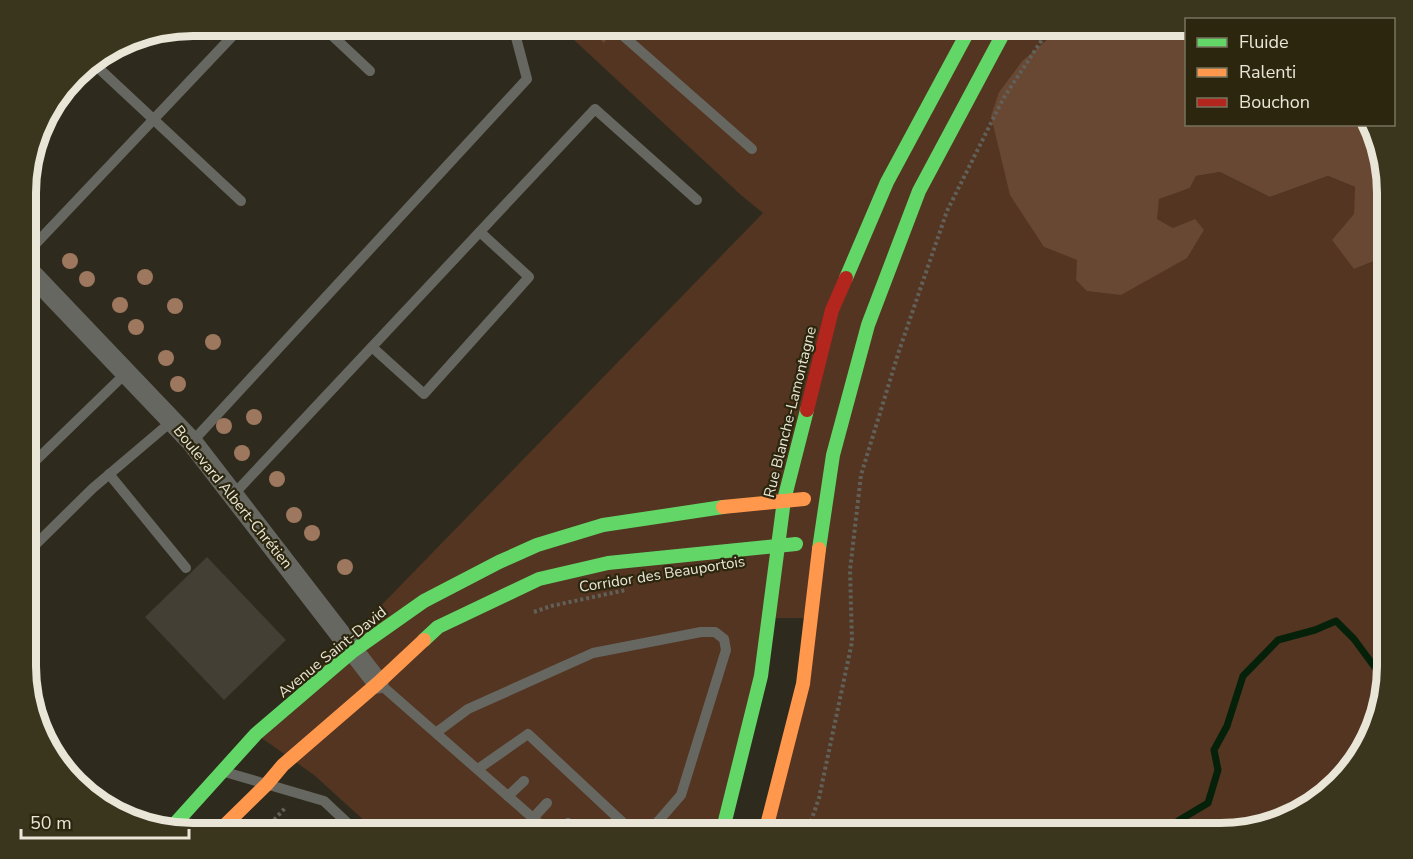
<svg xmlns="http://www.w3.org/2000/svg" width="1413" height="859" font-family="'Nunito Sans',sans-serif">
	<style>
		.green { fill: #533521 }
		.forest { fill: #684733 }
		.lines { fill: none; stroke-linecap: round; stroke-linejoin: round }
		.stream { stroke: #052109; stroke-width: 7 }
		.building { fill: #433f35 }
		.path { stroke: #61615a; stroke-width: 4; stroke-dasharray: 3 3; stroke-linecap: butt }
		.lane { stroke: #676762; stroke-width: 10 }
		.street { stroke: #676762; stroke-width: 21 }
		.fast { stroke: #63d668; stroke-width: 14 }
		.slow { stroke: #ff974d; stroke-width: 14 }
		.jam { stroke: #b3261e; stroke-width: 14 }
		.tree { fill: #9d775e }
		.labels { text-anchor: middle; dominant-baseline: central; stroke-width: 4.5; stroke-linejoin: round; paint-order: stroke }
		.street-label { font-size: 15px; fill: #e9e6d7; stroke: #2b260d }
		.rim { fill: none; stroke: #e9e6d7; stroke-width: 8 }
	</style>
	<rect width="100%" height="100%" fill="#2e2b1e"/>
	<path class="green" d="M559,26H1063L1022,61L999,92L1044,247L1078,260L1076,280L1173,228L1156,219L1159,198L1190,188L1196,176L1220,172L1270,197L1328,176L1355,187L1354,269L1387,256V676L1359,759L1303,811L1230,833H765L811,618H768L722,833H378L314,775L256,734L763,213L742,196Z"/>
	<g class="forest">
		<path d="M585,26H616L604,43Z"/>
		<path d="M1063,26H1186V124L1370,125L1387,182V256L1354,269L1332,240L1354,214L1355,187L1328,176L1270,197L1220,172L1196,176L1190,188L1159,199L1157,219L1173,228L1195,219L1204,230L1187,258L1121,295L1087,291L1076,280L1077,260L1044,247L1010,195L991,116L999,92L1022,61Z"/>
	</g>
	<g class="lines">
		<path class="stream" d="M1167,833L1178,821L1208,803L1218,770L1214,750L1227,726L1243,676L1278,640L1315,630L1336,621L1354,639L1382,677L1387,676"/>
	</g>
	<path class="building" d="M207,557L286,640L224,700L145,617Z"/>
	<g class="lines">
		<g class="path">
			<path d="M534,612L551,606L626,590"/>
			<path d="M262,833L286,807"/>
			<path d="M807,833L819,798L852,642L850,570L861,475L899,351L947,211L1003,99L1051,26"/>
		</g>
		<g class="lane">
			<path d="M322,26L370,71"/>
			<path d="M612,26L752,149"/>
			<path d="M92,62L241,201"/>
			<path d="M27,253L242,26"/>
			<path d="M372,347L424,394L529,277L480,232"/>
			<path d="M192,442L527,79L513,26"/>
			<path d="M27,469L126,373"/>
			<path d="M109,474L186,568"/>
			<path d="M234,494L595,109L697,200"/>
			<path d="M27,553L93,488L172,421"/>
			<path d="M381,685L550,833"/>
			<path d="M437,732L468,709L593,653L701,632H715L724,639L726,650L681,795L648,833"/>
			<path d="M478,769L528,734L634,833"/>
			<path d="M225,772L324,801L358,833"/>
			<path d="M508,796L524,781"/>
			<path d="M533,818L547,803"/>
			<path d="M558,833L568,823"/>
		</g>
		<path class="street" d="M27,269L192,442L378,683"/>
		<g class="fast">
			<path d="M846,278L887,182L971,26"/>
			<path d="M819,549L833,455L868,325L919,191L1004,32L1010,26"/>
			<path d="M424,640L438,627L539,579L608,563L796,544"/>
			<path d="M172,827L256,734L353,651L424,601L499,562L537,545L603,525L723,507"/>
			<path d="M722,833L761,676L784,500L807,410"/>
		</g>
		<g class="slow">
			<path d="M723,507L804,499"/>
			<path d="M217,833L267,784L283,765L378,683L424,640"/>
			<path d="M765,833L803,684L819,549"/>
		</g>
		<path class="jam" d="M807,410L832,310L846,278"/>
	</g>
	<g class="tree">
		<circle cx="70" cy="261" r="8"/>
		<circle cx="145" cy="277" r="8"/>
		<circle cx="87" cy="279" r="8"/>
		<circle cx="120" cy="305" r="8"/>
		<circle cx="175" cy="306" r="8"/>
		<circle cx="136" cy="327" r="8"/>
		<circle cx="213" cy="342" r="8"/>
		<circle cx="166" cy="358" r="8"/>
		<circle cx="178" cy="384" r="8"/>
		<circle cx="254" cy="417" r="8"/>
		<circle cx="224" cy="426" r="8"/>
		<circle cx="242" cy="453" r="8"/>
		<circle cx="277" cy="479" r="8"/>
		<circle cx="294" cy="515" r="8"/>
		<circle cx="312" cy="533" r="8"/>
		<circle cx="345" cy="567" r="8"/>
	</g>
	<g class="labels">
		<g class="street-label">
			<text transform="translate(790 412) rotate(-76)">Rue Blanche-Lamontagne</text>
			<text transform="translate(233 497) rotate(51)">Boulevard Albert-Chrétien</text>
			<text transform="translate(662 574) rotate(-9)">Corridor des Beauportois</text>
			<text transform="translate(332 652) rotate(-39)">Avenue Saint-David</text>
		</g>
	</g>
	<path d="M0 0H1413V859H0ZM193 36H1220A157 157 0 0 1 1377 193V666A157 157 0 0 1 1220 823H193A157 157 0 0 1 36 666V193A157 157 0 0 1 193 36Z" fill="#3a351d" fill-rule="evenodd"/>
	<path class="rim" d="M193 36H1220A157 157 0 0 1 1377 193V666A157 157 0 0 1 1220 823H193A157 157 0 0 1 36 666V193A157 157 0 0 1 193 36Z"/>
	<rect x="1185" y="18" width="210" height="108" fill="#2b260d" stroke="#77735e" stroke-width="1.5"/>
	<rect x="1197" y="38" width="30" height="9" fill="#63d668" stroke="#77735e" stroke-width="1.5"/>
	<text x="1239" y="48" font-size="18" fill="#e9e6d7">Fluide</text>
	<rect x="1197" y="68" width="30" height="9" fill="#ff974d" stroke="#77735e" stroke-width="1.5"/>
	<text x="1239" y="78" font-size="18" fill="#e9e6d7">Ralenti</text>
	<rect x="1197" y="98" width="30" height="9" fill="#b3261e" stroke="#77735e" stroke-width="1.5"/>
	<text x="1239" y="108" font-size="18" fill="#e9e6d7">Bouchon</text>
	<path d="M21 829v9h168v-9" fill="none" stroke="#e9e6d7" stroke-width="3"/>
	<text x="30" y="829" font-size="18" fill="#e9e6d7" stroke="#2b260d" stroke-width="4.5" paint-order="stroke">50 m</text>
</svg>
